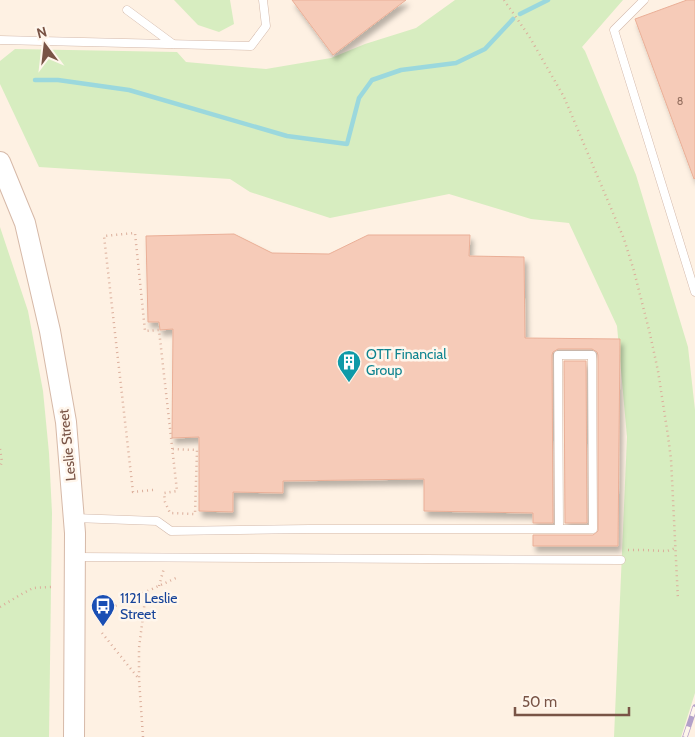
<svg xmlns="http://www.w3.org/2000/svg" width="695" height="737" font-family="Cabin,sans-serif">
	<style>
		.green { fill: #d7edc0 }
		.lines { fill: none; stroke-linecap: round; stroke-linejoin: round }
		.stream { stroke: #9bd8dd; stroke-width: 4.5 }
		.building { fill: #f6cbb8; stroke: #eaaf97; filter: url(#shadow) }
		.service-casing { stroke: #d3b9ab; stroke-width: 9 }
		.secondary-casing { stroke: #d6b9a8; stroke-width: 22 }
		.path { stroke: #dbae9b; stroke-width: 2.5; stroke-dasharray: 1 4; stroke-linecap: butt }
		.service { stroke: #fff; stroke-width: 8 }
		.secondary { stroke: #fff; stroke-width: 20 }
		.rail-casing { stroke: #b3a1c9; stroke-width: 5.5 }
		.rail { stroke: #fff6ec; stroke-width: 4; stroke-dasharray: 11; stroke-linecap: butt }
		.labels { text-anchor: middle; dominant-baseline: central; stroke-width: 5; stroke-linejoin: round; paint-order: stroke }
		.number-label { font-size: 11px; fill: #987262 }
		.culture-label { font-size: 14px; fill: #0d838f; stroke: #fff6ec; text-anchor: start }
		.street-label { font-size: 14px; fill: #795446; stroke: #fff6ec }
		.transit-label { font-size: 14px; fill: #164399; stroke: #fff6ec; text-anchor: start }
	</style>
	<defs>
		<filter id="shadow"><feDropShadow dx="3" dy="5.5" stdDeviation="2.5" flood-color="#0004"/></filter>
	</defs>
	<rect width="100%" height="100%" fill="#fef1e3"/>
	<g class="green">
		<path d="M174,0H230L234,24L219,32L198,25Z"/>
		<path d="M455,0H623L582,47L585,51L636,175L688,347L695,410V693L681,737H614L627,437L617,326L569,223L531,219L449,194L330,218L250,192L230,179L39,167L0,84V61L15,49L177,52L186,62L266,69L331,58L365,44L416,28Z"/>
		<path d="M0,227L28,311L43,391L49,453L52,513L49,737H0Z"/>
	</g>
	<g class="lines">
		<g class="stream">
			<path d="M520,14L548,0"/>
			<path d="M35,80H58L129,90L287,136L347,144L359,98L372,80L401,70L456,63L485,49L513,19"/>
		</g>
	</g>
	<g class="building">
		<path d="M292,0H406L333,55Z"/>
		<path d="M687,0H695V178L694,179L635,19Z"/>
		<path d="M234,234L272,253L329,254L368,235H470L469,256L524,257L525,338L620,339L618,546H533V535H593L598,531V355L597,352L592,349H558L553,352L552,355L553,523H533V513L424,511V479L283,481V493L233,492V512L199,511V437L172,438L173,329L160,330L159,322H148L146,236Z"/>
		<path d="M564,361H586L587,523H565Z"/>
	</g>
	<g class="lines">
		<g class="service-casing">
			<g id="service">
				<path d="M644,0L614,30L695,292"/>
				<path d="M127,10L173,44"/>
				<path d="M0,40L251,46L266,26L263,0"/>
				<path d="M74,518L157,521L171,531L310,529H559L558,355H592L593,529H559"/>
				<path d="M75,557L621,560"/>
			</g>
		</g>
		<g class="secondary-casing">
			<path id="secondary" d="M0,162L25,223L50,331L66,422L75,533L74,737"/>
		</g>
		<g class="path">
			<path d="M504,0L529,36L564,97L624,239L634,271L650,334L658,371L668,436L671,459L678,600"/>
			<path d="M0,449L2,462L0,467"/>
			<path d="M153,490L133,492L104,236L135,233L145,331L159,330L177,491L164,493L165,502L170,513L195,514L197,450L172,449"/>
			<path d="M628,550H642L667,551L676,548"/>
			<path d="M159,586L164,568"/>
			<path d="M0,607L20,595L33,588L51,587"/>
			<path d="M102,612L176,578"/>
			<path d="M102,633L139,679"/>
			<path d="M143,737L139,679V648L146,592"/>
		</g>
		<use href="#service" class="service"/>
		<use href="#secondary" class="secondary"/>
		<g class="rail-casing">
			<path id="rail" d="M685,737L695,707"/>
		</g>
		<use href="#rail" class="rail"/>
	</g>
	<defs>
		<g id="building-pin" transform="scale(1.25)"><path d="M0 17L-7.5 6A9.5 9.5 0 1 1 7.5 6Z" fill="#0f9aa8" stroke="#fff6ec"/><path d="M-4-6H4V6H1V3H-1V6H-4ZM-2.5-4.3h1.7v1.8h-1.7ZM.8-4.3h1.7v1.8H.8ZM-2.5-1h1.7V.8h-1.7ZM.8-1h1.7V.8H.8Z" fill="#fff"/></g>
		<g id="bus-pin" transform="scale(1.25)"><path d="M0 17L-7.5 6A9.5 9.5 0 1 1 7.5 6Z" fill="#1a4fb4" stroke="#fff6ec"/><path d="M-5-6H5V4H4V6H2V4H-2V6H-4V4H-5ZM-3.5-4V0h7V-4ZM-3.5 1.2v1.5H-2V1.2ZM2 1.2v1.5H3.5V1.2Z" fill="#fff"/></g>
	</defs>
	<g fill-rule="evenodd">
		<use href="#building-pin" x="349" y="362"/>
		<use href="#bus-pin" x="103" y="606"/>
	</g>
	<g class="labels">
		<g class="number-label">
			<text x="680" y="101">8</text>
		</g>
		<g class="culture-label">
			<text x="366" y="354">OTT Financial<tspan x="366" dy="16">Group</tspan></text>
		</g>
		<g class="street-label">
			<text transform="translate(67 445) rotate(-96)">Leslie Street</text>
		</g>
		<g class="transit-label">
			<text x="120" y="598">1121 Leslie<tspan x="120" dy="16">Street</tspan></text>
		</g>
	</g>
	<g transform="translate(45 45) rotate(345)" stroke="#fff6ec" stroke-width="4" paint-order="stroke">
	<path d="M0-4L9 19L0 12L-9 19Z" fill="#795446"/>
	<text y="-8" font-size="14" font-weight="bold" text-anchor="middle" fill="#795446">N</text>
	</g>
	<path d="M515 707v8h114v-8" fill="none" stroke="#795446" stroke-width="2.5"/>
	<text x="522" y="707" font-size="15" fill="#795446" stroke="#fff6ec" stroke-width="4" paint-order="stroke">50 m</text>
</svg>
